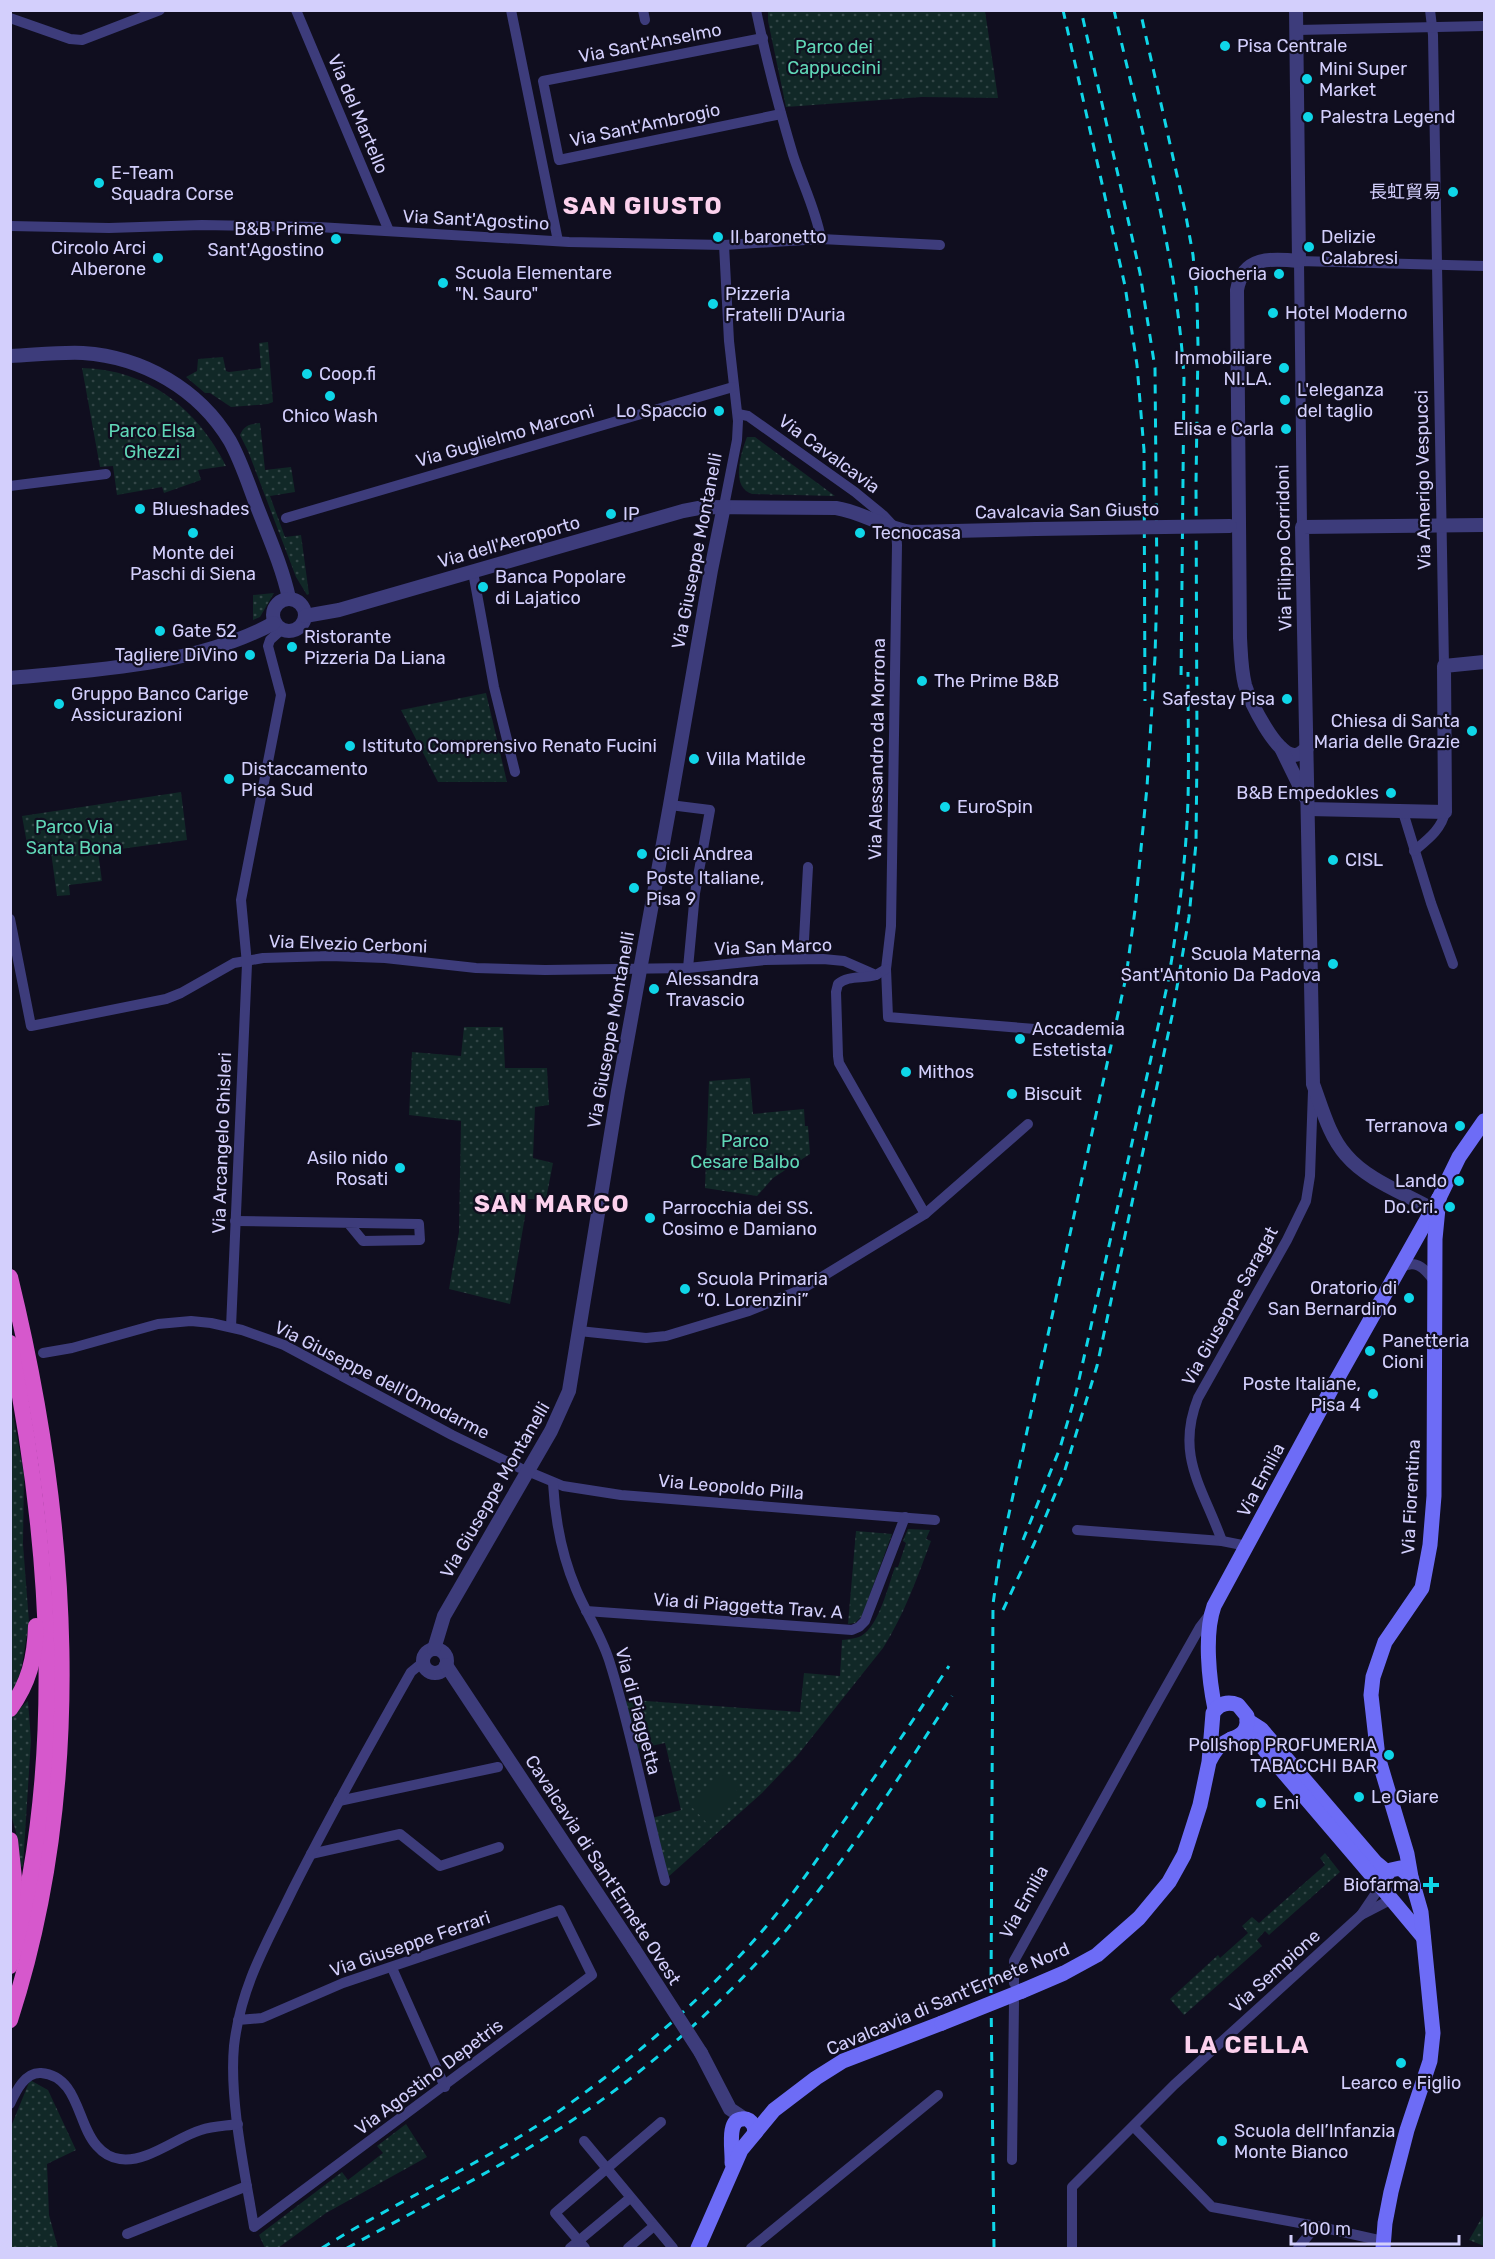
<svg xmlns="http://www.w3.org/2000/svg" width="1495" height="2259" font-family="Rubik,'Noto Sans SC',sans-serif">
	<style>
		.grass { fill: url(#grass-dots) }
		.pitch { fill: #112827 }
		.lines { fill: none; stroke-linecap: round; stroke-linejoin: round }
		.minor { stroke: #3d3c7b; stroke-width: 10 }
		.tertiary { stroke: #3d3c7b; stroke-width: 14 }
		.secondary { stroke: #6d6cf6; stroke-width: 15 }
		.trunk { stroke: #d658cc; stroke-width: 16 }
		.rail { stroke: #0fd6e8; stroke-width: 3; stroke-dasharray: 9 8; stroke-linecap: butt }
		.tertiary-bridge { stroke: #3d3c7b; stroke-width: 14 }
		.secondary-bridge { stroke: #6d6cf6; stroke-width: 15 }
		.poi-dot { fill: #0fd6e8; stroke: #100e1f; stroke-width: 2 }
		.labels { text-anchor: middle; dominant-baseline: central; stroke-width: 4.5; stroke-linejoin: round; paint-order: stroke }
		.street-label { font-size: 18px; fill: #d3cffc; stroke: #100e1f }
		.poi-label { font-size: 18px; fill: #d3cffc; stroke: #100e1f; text-anchor: start }
		.park-label { font-size: 18px; fill: #60d7b7; stroke: #100e1f }
		.district-label { font-size: 24px; font-weight: bold; letter-spacing: 1.5px; fill: #fcd1ed; stroke: #100e1f }
	</style>
	<defs>
		<pattern id="grass-dots" width="8" height="8" patternUnits="userSpaceOnUse" patternTransform="scale(1.5)"><rect width="8" height="8" fill="#112827"/><path d="M2 2h.1M6 6h.1" fill="none" stroke="#334647" stroke-width="1.8" stroke-linecap="round"/></pattern>
	</defs>
	<rect width="100%" height="100%" fill="#100e1f"/>
	<g class="grass">
		<path d="M768,11H985L998,98L922,97L786,107L768,21Z"/>
		<path d="M268,342L273,402L268,404L231,407L210,393H205L186,377L197,371L198,359L223,357L226,371L229,372L261,368L259,343Z"/>
		<path d="M82,368C147,369 198,409 226,466L198,470L201,480L164,493L162,487L117,495L113,466L100,467Z"/>
		<path d="M260,423L265,470L291,467L295,492L270,496L285,537L301,535L309,594L307,595L296,577L248,451L240,435C244,425 250,424 260,423Z"/>
		<path d="M747,437H755L835,496L752,494C730,487 741,453 747,437Z"/>
		<path d="M274,593L260,617L253,620V595Z"/>
		<path d="M486,693L507,782H438L401,710Z"/>
		<path d="M181,792L187,840L98,852L102,881L69,885L70,895L57,896L51,852L29,855L22,816Z"/>
		<path d="M464,1027H503L505,1068H547L549,1105L535,1107L533,1158L553,1163L546,1199H528L510,1304L449,1289L459,1232L461,1121L409,1115L412,1052L461,1056Z"/>
		<path d="M750,1078L753,1114L804,1109L805,1126H808L810,1154L773,1178L757,1196L705,1188L709,1081Z"/>
		<path d="M10,1398L24,1475L23,1544L29,1622L20,1677L10,1696Z"/>
		<path d="M908,1529L930,1530L926,1539L931,1541C917,1578 904,1615 883,1648L797,1756L762,1793L667,1878L652,1818L681,1810L665,1743L637,1749L625,1701L632,1700L800,1712L804,1673L840,1676L842,1640C848,1639 855,1639 861,1636C879,1626 888,1586 895,1567H898L906,1543L903,1541Z"/>
		<path d="M856,1531L892,1534L862,1616L855,1623L848,1624Z"/>
		<path d="M28,1701L31,1740L23,1866L19,1868L16,1832L11,1815L10,1717Z"/>
		<path d="M1325,1853L1340,1872L1269,1935L1265,1931L1257,1940L1262,1946L1184,2015L1170,1999L1218,1955L1220,1958L1248,1933L1242,1926L1252,1917L1259,1923L1325,1865L1320,1858Z"/>
		<path d="M30,2080L48,2090L76,2150L47,2164L49,2215L58,2248H11L10,2129Z"/>
		<path d="M406,2124L427,2157L326,2213L278,2248H265L259,2235L342,2172L348,2180L383,2153L377,2146Z"/>
		<path d="M1484,2214V2246L1469,2240Z"/>
	</g>
	<path class="pitch" d="M722,1775L741,1795L709,1825L690,1805Z"/>
	<g class="lines">
		<g class="minor">
			<path d="M296,10L389,231"/>
			<path d="M511,10L558,241"/>
			<path d="M643,10L645,20"/>
			<path d="M756,10C766,59 779,108 793,155C802,183 816,210 821,239"/>
			<path d="M1430,10L1433,35L1444,666"/>
			<path d="M10,18L70,39L82,40L160,10"/>
			<path d="M1297,30L1484,26"/>
			<path d="M763,38L543,81L559,160L781,114"/>
			<path d="M10,226L109,228L202,225L318,227L569,242L724,245L821,239L940,245"/>
			<path d="M724,245L729,341L738,421L737,440L724,506"/>
			<path d="M738,414L748,416L855,492L883,515L896,529L897,545L891,926L886,969L888,1017L1035,1029"/>
			<path d="M10,486L106,474"/>
			<path d="M286,518L733,387"/>
			<path d="M1302,527L1299,261L1484,266"/>
			<path d="M473,572L494,687L515,772"/>
			<path d="M670,805L710,810L695,893L688,968"/>
			<path d="M1403,812L1431,903L1453,964"/>
			<path d="M1414,851C1427,840 1442,829 1445,812"/>
			<path d="M10,919L31,1026L166,999L181,993L234,963L263,958L330,956L385,958L476,968L545,970L688,968L765,960L823,959L844,961L876,975L886,969"/>
			<path d="M803,958L808,867"/>
			<path d="M876,975C863,979 848,975 838,984L836,992L838,1056L839,1063L925,1214"/>
			<path d="M235,1221L419,1224L420,1240L363,1241L349,1224"/>
			<path d="M1399,1269C1414,1258 1424,1267 1434,1281"/>
			<path d="M231,1327L247,964L241,900L281,695L268,646L270,640L281,630"/>
			<path d="M579,1331L646,1338L666,1336L749,1311L802,1289L925,1214L1028,1124"/>
			<path d="M43,1353L72,1348L158,1324L191,1321L211,1323L242,1330L284,1345L452,1435L520,1468L563,1486L621,1495L935,1520"/>
			<path d="M553,1483C555,1519 562,1556 576,1589C586,1613 601,1635 609,1660C632,1732 645,1808 665,1881"/>
			<path d="M1077,1530L1222,1541L1247,1546"/>
			<path d="M1222,1541C1203,1488 1175,1456 1198,1398L1287,1240L1306,1201L1310,1176L1313,1091"/>
			<path d="M586,1611L852,1630L859,1627L865,1621L905,1517"/>
			<path d="M339,1801L498,1767"/>
			<path d="M311,1854L400,1834L440,1866L499,1847"/>
			<path d="M1361,1915L1392,1899"/>
			<path d="M392,1968L445,2087"/>
			<path d="M1014,1983V1961L1152,1712L1200,1627L1210,1614"/>
			<path d="M238,2020L262,2018L343,1983L560,1910L592,1975L254,2227C245,2173 229,2100 234,2046C241,1985 267,1943 293,1889C330,1816 370,1744 411,1672L422,1663"/>
			<path d="M10,2104C16,2091 25,2072 41,2073C79,2076 77,2125 97,2146C103,2153 112,2158 120,2159C147,2163 177,2137 201,2130C213,2126 226,2126 238,2124"/>
			<path d="M1134,2127L1212,2207L1316,2226L1383,2241"/>
			<path d="M584,2141L673,2248"/>
			<path d="M1012,2160L1014,2002"/>
			<path d="M127,2234L247,2186"/>
			<path d="M570,2248L630,2198"/>
			<path d="M585,2248L555,2213L661,2122"/>
			<path d="M628,2248L654,2226"/>
			<path d="M751,2248L938,2095"/>
			<path d="M1072,2248V2187L1174,2085L1361,1915L1382,1884"/>
			<path d="M1298,2248L1316,2226"/>
		</g>
		<g class="tertiary">
			<path d="M1296,10L1299,261C1271,258 1243,256 1237,290L1240,638C1241,654 1241,669 1245,685C1250,701 1276,756 1295,755C1300,755 1303,751 1307,748"/>
			<path d="M10,356C34,355 59,352 83,353C143,357 199,389 230,441C241,461 248,483 256,504C268,535 282,566 289,598"/>
			<circle cx="289" cy="615" r="16"/>
			<path d="M305,616L339,610L683,511L704,507L836,508C862,512 884,528 911,532L1036,529"/>
			<path d="M10,678C97,670 197,665 274,623"/>
			<path d="M1281,748L1305,797"/>
			<path d="M1308,809L1445,812L1444,666L1484,662"/>
			<path d="M1432,1209C1404,1193 1367,1180 1346,1155C1329,1136 1322,1108 1313,1084L1302,527L1484,525"/>
			<circle cx="435" cy="1661" r="12"/>
			<path d="M434,1649L444,1616L551,1431L569,1391L618,1091L670,805L711,570L724,506"/>
			<path d="M446,1665L634,1949"/>
			<path d="M701,2053L730,2109L745,2119"/>
		</g>
		<g class="secondary">
			<path d="M1215,1709C1209,1680 1204,1634 1214,1606L1332,1388L1439,1198L1459,1157L1484,1121"/>
			<path d="M1247,1720L1261,1729L1375,1862L1387,1872"/>
			<path d="M1231,1739H1252L1257,1741L1373,1877L1382,1884"/>
			<path d="M1411,1877L1400,1868L1391,1870L1382,1879V1888L1423,1937"/>
			<path d="M1022,1991L1064,1973L1097,1955L1139,1918L1169,1882L1184,1855L1200,1805L1209,1762L1213,1713C1219,1703 1228,1701 1238,1705L1247,1716C1249,1739 1233,1735 1220,1746C1215,1750 1212,1756 1209,1762"/>
			<path d="M732,2163C733,2151 726,2120 742,2119C748,2118 751,2121 754,2126L755,2133"/>
			<path d="M698,2248L741,2150L774,2110L816,2078L843,2061L942,2023"/>
			<path d="M1383,2248L1385,2223L1391,2192L1407,2130L1430,2061L1433,2033L1421,1912L1411,1877L1407,1854L1378,1757L1371,1695L1373,1677L1385,1642L1422,1588L1430,1545L1434,1496L1435,1239L1439,1198"/>
		</g>
		<g class="trunk">
			<path d="M10,1277C69,1518 88,1780 10,2020"/>
			<path d="M10,1343C51,1548 66,1762 10,1966"/>
			<path d="M10,1709C29,1683 35,1658 36,1626"/>
			<path d="M10,1840L14,1878L10,1919"/>
		</g>
		<g class="rail">
			<path d="M1063,10L1125,286L1137,365L1144,450L1145,701"/>
			<path d="M1114,10C1141,131 1177,254 1184,378L1181,682"/>
			<path d="M1023,1540L1060,1448L1076,1393L1168,982C1178,922 1186,862 1188,800C1189,758 1188,715 1188,672"/>
			<path d="M1003,1610L1034,1544L1064,1473L1097,1366L1172,1016L1189,917L1196,843L1197,752L1196,484L1198,346L1197,299L1193,255L1185,211L1140,10"/>
			<path d="M322,2248C401,2199 488,2161 565,2107C637,2056 706,1996 764,1929C789,1900 812,1867 834,1835C874,1779 911,1723 949,1666"/>
			<path d="M347,2248C427,2204 511,2163 586,2111C663,2058 733,1993 793,1922C852,1852 902,1773 952,1696"/>
			<path d="M994,2248L991,1995L993,1604L1000,1555L1126,977L1135,910L1147,787L1155,657L1157,586L1155,368L1140,273L1081,10"/>
		</g>
		<g class="tertiary-bridge">
			<path d="M1036,529L1230,526"/>
			<path d="M634,1949L701,2053"/>
		</g>
		<path class="secondary-bridge" d="M942,2023L1022,1991"/>
	</g>
	<g class="poi-dot">
		<circle cx="1225" cy="46" r="6"/>
		<circle cx="1307" cy="79" r="6"/>
		<circle cx="1308" cy="117" r="6"/>
		<circle cx="99" cy="183" r="6"/>
		<circle cx="1453" cy="192" r="6"/>
		<circle cx="718" cy="237" r="6"/>
		<circle cx="336" cy="239" r="6"/>
		<circle cx="1309" cy="247" r="6"/>
		<circle cx="158" cy="258" r="6"/>
		<circle cx="1279" cy="274" r="6"/>
		<circle cx="443" cy="283" r="6"/>
		<circle cx="713" cy="304" r="6"/>
		<circle cx="1273" cy="313" r="6"/>
		<circle cx="1284" cy="368" r="6"/>
		<circle cx="307" cy="374" r="6"/>
		<circle cx="330" cy="396" r="6"/>
		<circle cx="1285" cy="400" r="6"/>
		<circle cx="719" cy="411" r="6"/>
		<circle cx="1286" cy="429" r="6"/>
		<circle cx="140" cy="509" r="6"/>
		<circle cx="611" cy="514" r="6"/>
		<circle cx="193" cy="533" r="6"/>
		<circle cx="860" cy="533" r="6"/>
		<circle cx="483" cy="587" r="6"/>
		<circle cx="160" cy="631" r="6"/>
		<circle cx="292" cy="647" r="6"/>
		<circle cx="250" cy="655" r="6"/>
		<circle cx="922" cy="681" r="6"/>
		<circle cx="1287" cy="699" r="6"/>
		<circle cx="59" cy="704" r="6"/>
		<circle cx="1472" cy="731" r="6"/>
		<circle cx="350" cy="746" r="6"/>
		<circle cx="694" cy="759" r="6"/>
		<circle cx="229" cy="779" r="6"/>
		<circle cx="1391" cy="793" r="6"/>
		<circle cx="945" cy="807" r="6"/>
		<circle cx="642" cy="854" r="6"/>
		<circle cx="1333" cy="860" r="6"/>
		<circle cx="634" cy="888" r="6"/>
		<circle cx="1333" cy="964" r="6"/>
		<circle cx="654" cy="989" r="6"/>
		<circle cx="1020" cy="1039" r="6"/>
		<circle cx="906" cy="1072" r="6"/>
		<circle cx="1012" cy="1094" r="6"/>
		<circle cx="1460" cy="1126" r="6"/>
		<circle cx="400" cy="1168" r="6"/>
		<circle cx="1459" cy="1181" r="6"/>
		<circle cx="1450" cy="1207" r="6"/>
		<circle cx="650" cy="1218" r="6"/>
		<circle cx="685" cy="1289" r="6"/>
		<circle cx="1409" cy="1298" r="6"/>
		<circle cx="1370" cy="1351" r="6"/>
		<circle cx="1373" cy="1394" r="6"/>
		<circle cx="1389" cy="1755" r="6"/>
		<circle cx="1359" cy="1797" r="6"/>
		<circle cx="1261" cy="1803" r="6"/>
		<path d="M1428 1876h6v6h6v6h-6v6h-6v-6h-6v-6h6z"/>
		<circle cx="1401" cy="2063" r="6"/>
		<circle cx="1222" cy="2141" r="6"/>
	</g>
	<g class="labels">
		<g class="street-label">
			<text transform="translate(650 43) rotate(-11)">Via Sant'Anselmo</text>
			<text transform="translate(358 114) rotate(67)">Via del Martello</text>
			<text transform="translate(645 125) rotate(-12)">Via Sant'Ambrogio</text>
			<text transform="translate(476 220) rotate(3)">Via Sant'Agostino</text>
			<text transform="translate(505 436) rotate(-16)">Via Guglielmo Marconi</text>
			<text transform="translate(829 454) rotate(36)">Via Cavalcavia</text>
			<text transform="translate(1423 480) rotate(-91)">Via Amerigo Vespucci</text>
			<text transform="translate(1067 511) rotate(-1)">Cavalcavia San Giusto</text>
			<text transform="translate(509 542) rotate(-16)">Via dell'Aeroporto</text>
			<text transform="translate(1284 548) rotate(-91)">Via Filippo Corridoni</text>
			<text transform="translate(697 551) rotate(-79)">Via Giuseppe Montanelli</text>
			<text transform="translate(877 749) rotate(-89)">Via Alessandro da Morrona</text>
			<text transform="translate(348 944) rotate(2)">Via Elvezio Cerboni</text>
			<text transform="translate(773 947) rotate(-2)">Via San Marco</text>
			<text transform="translate(611 1030) rotate(-80)">Via Giuseppe Montanelli</text>
			<text transform="translate(222 1143) rotate(-88)">Via Arcangelo Ghisleri</text>
			<text transform="translate(1230 1306) rotate(-61)">Via Giuseppe Saragat</text>
			<text transform="translate(382 1380) rotate(27)">Via Giuseppe dell'Omodarme</text>
			<text transform="translate(1261 1480) rotate(-62)">Via Emilia</text>
			<text transform="translate(731 1487) rotate(5)">Via Leopoldo Pilla</text>
			<text transform="translate(495 1490) rotate(-60)">Via Giuseppe Montanelli</text>
			<text transform="translate(1411 1497) rotate(-87)">Via Fiorentina</text>
			<text transform="translate(748 1606) rotate(4)">Via di Piaggetta Trav. A</text>
			<text transform="translate(638 1711) rotate(75)">Via di Piaggetta</text>
			<text transform="translate(603 1870) rotate(57)">Cavalcavia di Sant'Ermete Ovest</text>
			<text transform="translate(1024 1902) rotate(-61)">Via Emilia</text>
			<text transform="translate(410 1944) rotate(-19)">Via Giuseppe Ferrari</text>
			<text transform="translate(1275 1971) rotate(-42)">Via Sempione</text>
			<text transform="translate(948 1999) rotate(-23)">Cavalcavia di Sant'Ermete Nord</text>
			<text transform="translate(429 2077) rotate(-37)">Via Agostino Depetris</text>
		</g>
		<g class="poi-label">
			<text x="1237" y="46">Pisa Centrale</text>
			<text x="1319" y="69">Mini Super<tspan x="1319" dy="21">Market</tspan></text>
			<text x="1320" y="117">Palestra Legend</text>
			<text x="111" y="173">E-Team<tspan x="111" dy="21">Squadra Corse</tspan></text>
			<text x="1441" y="192" text-anchor="end">長虹貿易</text>
			<text x="324" y="229" text-anchor="end">B&amp;B Prime<tspan x="324" dy="21">Sant'Agostino</tspan></text>
			<text x="730" y="237">Il baronetto</text>
			<text x="1321" y="237">Delizie<tspan x="1321" dy="21">Calabresi</tspan></text>
			<text x="146" y="248" text-anchor="end">Circolo Arci<tspan x="146" dy="21">Alberone</tspan></text>
			<text x="455" y="273">Scuola Elementare<tspan x="455" dy="21">"N. Sauro"</tspan></text>
			<text x="1267" y="274" text-anchor="end">Giocheria</text>
			<text x="725" y="294">Pizzeria<tspan x="725" dy="21">Fratelli D'Auria</tspan></text>
			<text x="1285" y="313">Hotel Moderno</text>
			<text x="1272" y="358" text-anchor="end">Immobiliare<tspan x="1272" dy="21">NI.LA.</tspan></text>
			<text x="319" y="374">Coop.fi</text>
			<text x="1297" y="390">L'eleganza<tspan x="1297" dy="21">del taglio</tspan></text>
			<text x="707" y="411" text-anchor="end">Lo Spaccio</text>
			<text x="330" y="416" text-anchor="middle">Chico Wash</text>
			<text x="1274" y="429" text-anchor="end">Elisa e Carla</text>
			<text x="152" y="509">Blueshades</text>
			<text x="623" y="514">IP</text>
			<text x="872" y="533">Tecnocasa</text>
			<text x="193" y="553" text-anchor="middle">Monte dei<tspan x="193" dy="21">Paschi di Siena</tspan></text>
			<text x="495" y="577">Banca Popolare<tspan x="495" dy="21">di Lajatico</tspan></text>
			<text x="172" y="631">Gate 52</text>
			<text x="304" y="637">Ristorante<tspan x="304" dy="21">Pizzeria Da Liana</tspan></text>
			<text x="238" y="655" text-anchor="end">Tagliere DiVino</text>
			<text x="934" y="681">The Prime B&amp;B</text>
			<text x="71" y="694">Gruppo Banco Carige<tspan x="71" dy="21">Assicurazioni</tspan></text>
			<text x="1275" y="699" text-anchor="end">Safestay Pisa</text>
			<text x="1460" y="721" text-anchor="end">Chiesa di Santa<tspan x="1460" dy="21">Maria delle Grazie</tspan></text>
			<text x="362" y="746">Istituto Comprensivo Renato Fucini</text>
			<text x="706" y="759">Villa Matilde</text>
			<text x="241" y="769">Distaccamento<tspan x="241" dy="21">Pisa Sud</tspan></text>
			<text x="1379" y="793" text-anchor="end">B&amp;B Empedokles</text>
			<text x="957" y="807">EuroSpin</text>
			<text x="654" y="854">Cicli Andrea</text>
			<text x="1345" y="860">CISL</text>
			<text x="646" y="878">Poste Italiane,<tspan x="646" dy="21">Pisa 9</tspan></text>
			<text x="1321" y="954" text-anchor="end">Scuola Materna<tspan x="1321" dy="21">Sant'Antonio Da Padova</tspan></text>
			<text x="666" y="979">Alessandra<tspan x="666" dy="21">Travascio</tspan></text>
			<text x="1032" y="1029">Accademia<tspan x="1032" dy="21">Estetista</tspan></text>
			<text x="918" y="1072">Mithos</text>
			<text x="1024" y="1094">Biscuit</text>
			<text x="1448" y="1126" text-anchor="end">Terranova</text>
			<text x="388" y="1158" text-anchor="end">Asilo nido<tspan x="388" dy="21">Rosati</tspan></text>
			<text x="1447" y="1181" text-anchor="end">Lando</text>
			<text x="1438" y="1207" text-anchor="end">Do.Cri.</text>
			<text x="662" y="1208">Parrocchia dei SS.<tspan x="662" dy="21">Cosimo e Damiano</tspan></text>
			<text x="697" y="1279">Scuola Primaria<tspan x="697" dy="21">“O. Lorenzini”</tspan></text>
			<text x="1397" y="1288" text-anchor="end">Oratorio di<tspan x="1397" dy="21">San Bernardino</tspan></text>
			<text x="1382" y="1341">Panetteria<tspan x="1382" dy="21">Cioni</tspan></text>
			<text x="1361" y="1384" text-anchor="end">Poste Italiane,<tspan x="1361" dy="21">Pisa 4</tspan></text>
			<text x="1377" y="1745" text-anchor="end">Pollshop PROFUMERIA<tspan x="1377" dy="21">TABACCHI BAR</tspan></text>
			<text x="1371" y="1797">Le Giare</text>
			<text x="1273" y="1803">Eni</text>
			<text x="1419" y="1885" text-anchor="end">Biofarma</text>
			<text x="1401" y="2083" text-anchor="middle">Learco e Figlio</text>
			<text x="1234" y="2131">Scuola dell’Infanzia<tspan x="1234" dy="21">Monte Bianco</tspan></text>
		</g>
		<g class="park-label">
			<text x="834" y="47">Parco dei<tspan x="834" dy="21">Cappuccini</tspan></text>
			<text x="152" y="431">Parco Elsa<tspan x="152" dy="21">Ghezzi</tspan></text>
			<text x="74" y="827">Parco Via<tspan x="74" dy="21">Santa Bona</tspan></text>
			<text x="745" y="1141">Parco<tspan x="745" dy="21">Cesare Balbo</tspan></text>
		</g>
		<g class="district-label">
			<text x="643" y="206">SAN GIUSTO</text>
			<text x="552" y="1204">SAN MARCO</text>
			<text x="1247" y="2045">LA CELLA</text>
		</g>
	</g>
	<rect width="1495" height="2259" fill="none" stroke="#d3cffc" stroke-width="24"/>
	<path d="M1291 2235v9h168v-9" fill="none" stroke="#d3cffc" stroke-width="3"/>
	<text x="1300" y="2235" font-size="18" fill="#d3cffc" stroke="#100e1f" stroke-width="4.5" paint-order="stroke">100 m</text>
</svg>
